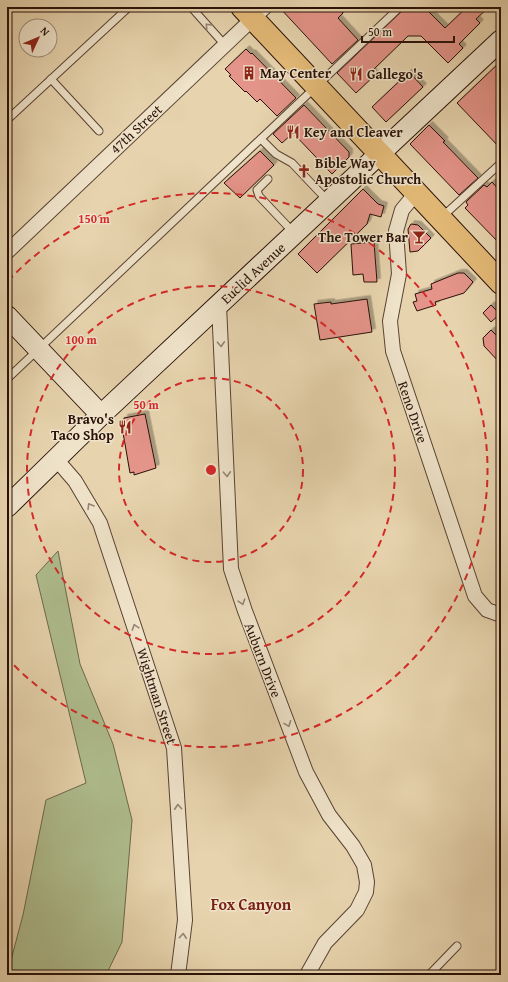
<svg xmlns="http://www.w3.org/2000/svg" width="508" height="982" font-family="'Gentium Book Plus',serif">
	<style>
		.green { fill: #afbe8f; stroke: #6c684c }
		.building { fill: #e49489; stroke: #291108; filter: url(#shadow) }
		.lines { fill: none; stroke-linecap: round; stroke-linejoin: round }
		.lane-casing { stroke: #584232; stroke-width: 9 }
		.street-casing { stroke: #584232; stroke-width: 16 }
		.secondary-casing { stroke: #291108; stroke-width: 22 }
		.primary-casing { stroke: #291108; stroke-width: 24 }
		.lane { stroke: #efe3ca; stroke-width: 7 }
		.street { stroke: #efe3ca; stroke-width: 14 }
		.secondary { stroke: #efe3ca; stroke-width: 20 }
		.primary { stroke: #e4ba77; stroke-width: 22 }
		.oneway { stroke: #968473 }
		.ring { fill: none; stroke: #d62828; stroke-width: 2; stroke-dasharray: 7 5 }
		.labels { text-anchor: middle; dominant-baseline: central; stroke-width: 3; stroke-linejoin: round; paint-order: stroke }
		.poi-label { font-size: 14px; font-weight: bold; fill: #291108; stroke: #efe3ca; text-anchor: start }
		.street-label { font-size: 14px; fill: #291108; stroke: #efe3ca }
		.quarter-label { font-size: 16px; font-weight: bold; fill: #7a1f14; stroke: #efe3ca }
		.centre { fill: #d62828; stroke: #efe3ca; stroke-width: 2 }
		.ring-label { font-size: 12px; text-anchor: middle; font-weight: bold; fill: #d62828; stroke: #efe3ca; stroke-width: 3; stroke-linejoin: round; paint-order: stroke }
	</style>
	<defs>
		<filter id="shadow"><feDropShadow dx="3.5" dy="-3.5" stdDeviation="0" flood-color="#0004"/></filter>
	</defs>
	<rect width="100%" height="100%" fill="#e7d4ae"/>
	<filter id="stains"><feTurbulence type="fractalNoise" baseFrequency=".005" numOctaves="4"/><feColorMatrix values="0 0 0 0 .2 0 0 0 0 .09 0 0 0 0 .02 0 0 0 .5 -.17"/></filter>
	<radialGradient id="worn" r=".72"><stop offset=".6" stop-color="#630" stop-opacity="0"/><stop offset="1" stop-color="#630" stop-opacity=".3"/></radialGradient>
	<path class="green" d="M58,551L80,664L113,744L132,820L122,942L106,975H7L23,915L46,800L86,783L36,575Z"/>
	<g class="building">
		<path d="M279,7H338L343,13L338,18L358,40L332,64Z"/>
		<path d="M406,7H424L445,28L467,7H489L476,19L480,23L459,44L463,48L448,63L421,36H408L372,71L375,75L356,93L337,73Z"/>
		<path d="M246,49L251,54L252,53L296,98L277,116L260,99L257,102L246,91L245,92L229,76L231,75L225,69Z"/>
		<path d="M501,61V149L457,103Z"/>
		<path d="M409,72L423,87L386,122L372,107Z"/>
		<path d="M304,105L349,152V157L332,174L293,133L282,143L273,134Z"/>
		<path d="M429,125L445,141L443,142L478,178L459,195L410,144Z"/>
		<path d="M260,151L274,165L240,198L224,183Z"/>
		<path d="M492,182L501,192V245L465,208L468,205L466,202L484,185L487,187Z"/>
		<path d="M363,189L378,204L384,206L381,217L370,214L367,224L317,273L298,254Z"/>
		<path d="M411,224L418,225L431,238L418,251L410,252L408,229Z"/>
		<path d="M374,242L377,282H364L363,274L353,275L351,244Z"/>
		<path d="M458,273H464L473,282L464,293L435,302L436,305L417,311L413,302L417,301L415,294L432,289L431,284Z"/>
		<path d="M367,299L372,332L320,340L314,304L331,302V304Z"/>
		<path d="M491,305L500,314L491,322L483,313Z"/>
		<path d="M491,330L501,340V364L484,346L483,338Z"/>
		<path d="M145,414L156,468L134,475V472L130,473L121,421H124V418Z"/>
	</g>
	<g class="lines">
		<g class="lane-casing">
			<g id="lane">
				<path d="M191,7L225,45"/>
				<path d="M51,79L99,131"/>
				<path d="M7,120L129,7"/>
				<path d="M261,139L276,154L292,163L328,201"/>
				<path d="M268,179L257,190L259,196L293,232"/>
				<path d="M442,217L501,163"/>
				<path d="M7,379L400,7"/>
				<path d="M429,975L457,946"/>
			</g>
		</g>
		<g class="street-casing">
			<g id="street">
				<path d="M416,193L402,210L396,231L399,274L390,321L393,351L475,596L487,610L501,615"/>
				<path d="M7,252L265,7"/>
				<path d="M219,305L231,569L245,611L306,772L329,815L353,846L364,865L367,882L366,892L357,910L325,943L307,975"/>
				<path d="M56,459L75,481L100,523L174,748L185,920L178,975"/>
			</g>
		</g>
		<g class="secondary-casing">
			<g id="secondary">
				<path d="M7,316L101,415"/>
				<path d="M7,507L101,415L501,40"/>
			</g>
		</g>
		<g class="primary-casing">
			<path id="primary" d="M242,7L501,283"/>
		</g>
		<use href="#lane" class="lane"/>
		<use href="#street" class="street"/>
		<use href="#secondary" class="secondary"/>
		<use href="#primary" class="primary"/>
	</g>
	<defs><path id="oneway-chevron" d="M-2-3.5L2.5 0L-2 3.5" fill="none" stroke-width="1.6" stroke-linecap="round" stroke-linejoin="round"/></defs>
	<g class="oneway">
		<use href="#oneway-chevron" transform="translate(208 26) rotate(-133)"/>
		<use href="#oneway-chevron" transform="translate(221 344) rotate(87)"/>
		<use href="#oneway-chevron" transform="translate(227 474) rotate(87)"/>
		<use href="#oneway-chevron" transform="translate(90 506) rotate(-121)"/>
		<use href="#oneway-chevron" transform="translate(242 602) rotate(72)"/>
		<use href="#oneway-chevron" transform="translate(135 627) rotate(-108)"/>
		<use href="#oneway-chevron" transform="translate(288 724) rotate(69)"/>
		<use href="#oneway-chevron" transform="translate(178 807) rotate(-94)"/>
		<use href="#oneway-chevron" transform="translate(183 936) rotate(-85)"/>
	</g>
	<g class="ring">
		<circle cx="211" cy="470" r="92"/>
		<circle cx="211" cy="470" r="184"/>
		<path d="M8 281A277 277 0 1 1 8 659"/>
	</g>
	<defs>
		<g id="building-bare" transform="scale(1.08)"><path d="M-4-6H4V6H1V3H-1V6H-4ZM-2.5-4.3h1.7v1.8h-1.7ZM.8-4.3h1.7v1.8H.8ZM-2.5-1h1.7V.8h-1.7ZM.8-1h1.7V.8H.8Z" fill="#8f2418" stroke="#efe3ca" stroke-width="2.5" paint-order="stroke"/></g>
		<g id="restaurant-bare" transform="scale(1.08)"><path d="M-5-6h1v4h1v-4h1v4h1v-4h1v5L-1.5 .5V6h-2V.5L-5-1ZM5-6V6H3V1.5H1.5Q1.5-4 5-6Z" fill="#8f2418" stroke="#efe3ca" stroke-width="2.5" paint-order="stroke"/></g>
		<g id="church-bare" transform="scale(1.08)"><path d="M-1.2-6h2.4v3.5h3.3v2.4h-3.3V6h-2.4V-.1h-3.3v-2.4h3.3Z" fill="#8f2418" stroke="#efe3ca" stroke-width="2.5" paint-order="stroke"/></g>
		<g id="bar-bare" transform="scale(1.08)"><path d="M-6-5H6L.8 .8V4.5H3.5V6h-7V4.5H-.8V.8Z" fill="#8f2418" stroke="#efe3ca" stroke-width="2.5" paint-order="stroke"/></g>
	</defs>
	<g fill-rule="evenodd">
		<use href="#building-bare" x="249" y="73"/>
		<use href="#restaurant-bare" x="356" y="74"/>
		<use href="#restaurant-bare" x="293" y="132"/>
		<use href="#church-bare" x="304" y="171"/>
		<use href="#bar-bare" x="419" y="237"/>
		<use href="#restaurant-bare" x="125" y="427"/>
	</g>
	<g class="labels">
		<g class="poi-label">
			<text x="260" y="73">May Center</text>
			<text x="367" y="74">Gallego's</text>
			<text x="304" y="132">Key and Cleaver</text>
			<text x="315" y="163">Bible Way<tspan x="315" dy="16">Apostolic Church</tspan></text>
			<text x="408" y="237" text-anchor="end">The Tower Bar</text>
			<text x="114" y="419" text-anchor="end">Bravo's<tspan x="114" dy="16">Taco Shop</tspan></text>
		</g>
		<g class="street-label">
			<text transform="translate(136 129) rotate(-43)">47th Street</text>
			<text transform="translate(253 273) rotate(-43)">Euclid Avenue</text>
			<text transform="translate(413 412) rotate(71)">Reno Drive</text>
			<text transform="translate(263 660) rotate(69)">Auburn Drive</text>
			<text transform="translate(157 696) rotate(72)">Wightman Street</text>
		</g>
		<g class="quarter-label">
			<text x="251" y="904">Fox Canyon</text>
		</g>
	</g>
	<circle cx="211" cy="470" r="6" class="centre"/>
	<g class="ring-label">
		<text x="94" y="223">150 m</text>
		<text x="81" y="344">100 m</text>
		<text x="146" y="409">50 m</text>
	</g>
	<rect width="508" height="982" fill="none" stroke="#e7d4ae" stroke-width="24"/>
	<rect x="8" y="8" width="492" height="966" fill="none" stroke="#291108" stroke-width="2"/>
	<rect x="12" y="12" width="484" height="958" fill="none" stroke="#291108"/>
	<g transform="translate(38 38) rotate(46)"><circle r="19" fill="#efe3ca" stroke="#a08f7c"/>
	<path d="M0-3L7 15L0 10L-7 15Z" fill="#8f2418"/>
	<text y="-6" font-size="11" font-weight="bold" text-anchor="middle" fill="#291108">N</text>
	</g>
	<path d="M362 36v6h92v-6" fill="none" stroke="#291108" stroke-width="2"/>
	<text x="368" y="36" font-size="12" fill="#291108" stroke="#efe3ca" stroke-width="3" paint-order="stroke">50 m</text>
	<rect width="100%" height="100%" filter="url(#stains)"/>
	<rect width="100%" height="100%" fill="url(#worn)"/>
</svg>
